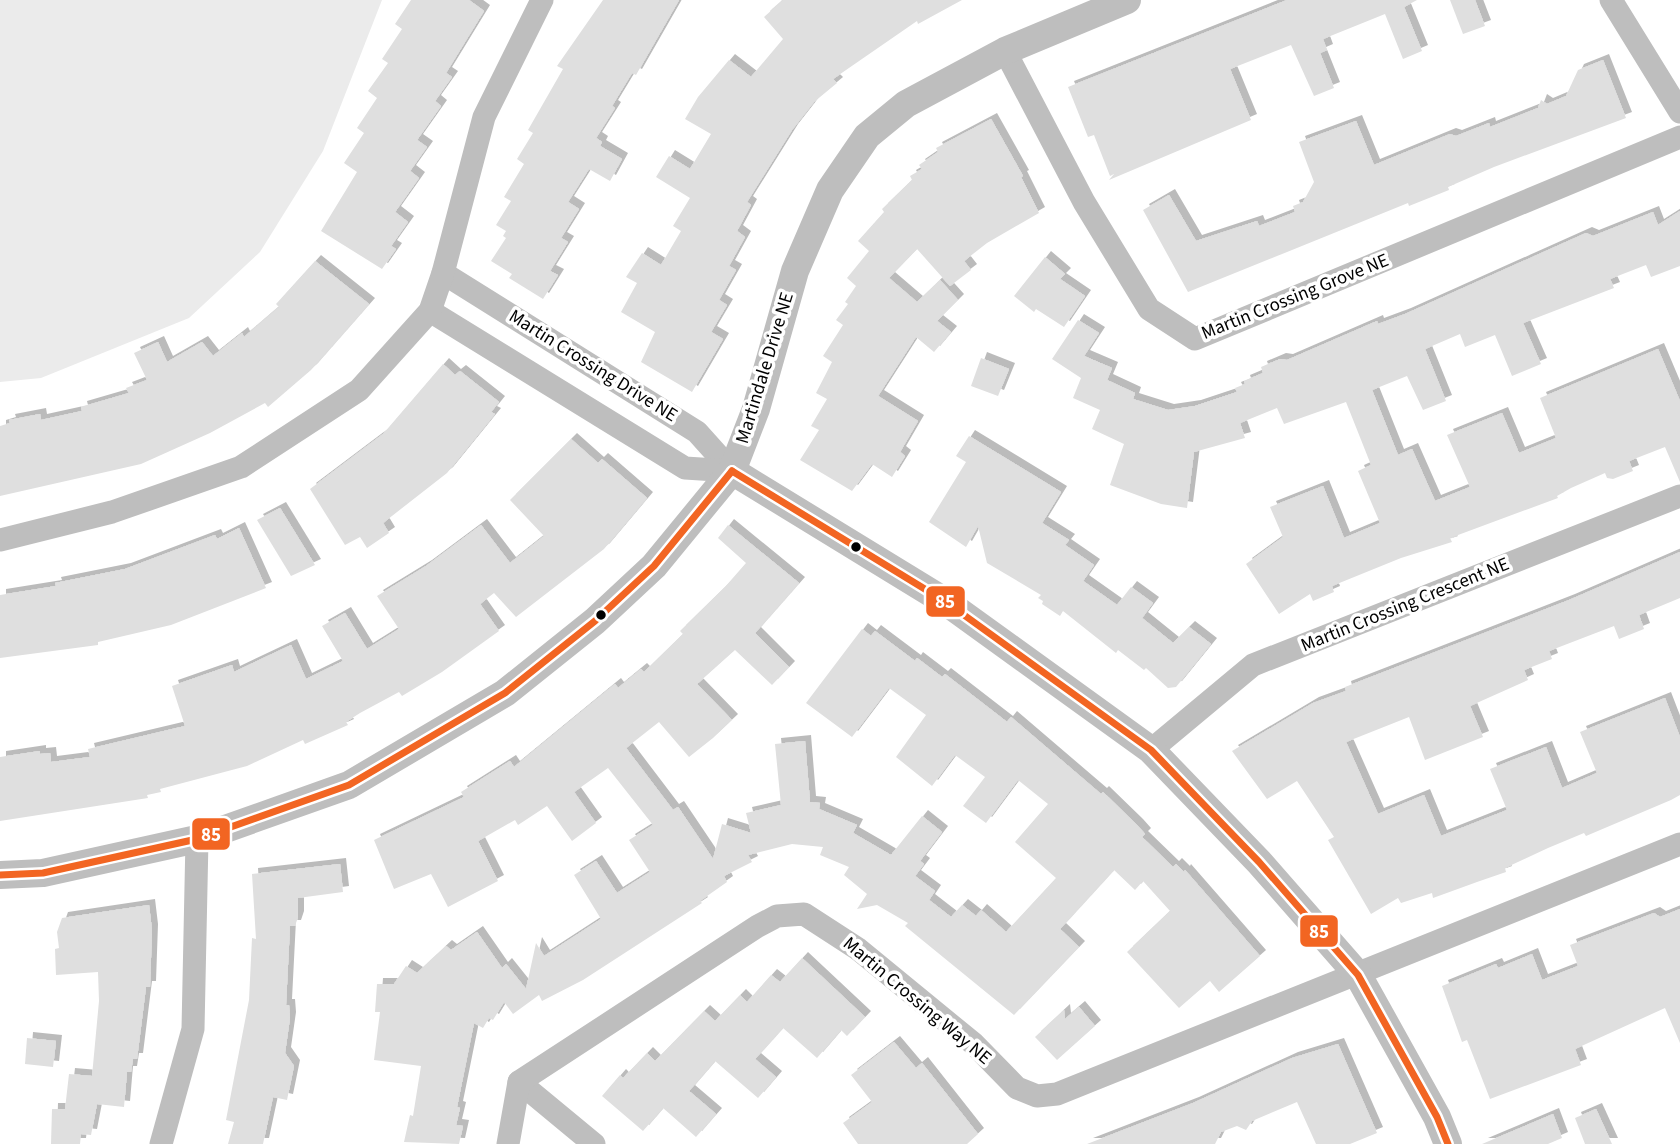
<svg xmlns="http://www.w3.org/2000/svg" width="1680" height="1144" font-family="'Source Sans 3',sans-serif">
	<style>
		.green { fill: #ebebeb }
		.building { fill: #dfdfdf; filter: url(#shadow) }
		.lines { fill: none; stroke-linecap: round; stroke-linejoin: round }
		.minor { stroke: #bebebe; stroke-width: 23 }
		.tertiary { stroke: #bebebe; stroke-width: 28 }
		.bus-1-casing { stroke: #fff; stroke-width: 12 }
		.bus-1 { stroke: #f26522; stroke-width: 7 }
		.bus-dot { fill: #000; stroke: #fff; stroke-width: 2.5 }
		.labels { text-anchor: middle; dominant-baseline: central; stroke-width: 7; stroke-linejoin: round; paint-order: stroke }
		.street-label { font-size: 19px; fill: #000; stroke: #fff }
		.line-badge { stroke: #fff; stroke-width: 2.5 }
		.badge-label { font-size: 19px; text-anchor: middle; font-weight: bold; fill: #fff }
	</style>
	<defs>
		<filter id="shadow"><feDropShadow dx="6" dy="-6" stdDeviation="0" flood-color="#0004"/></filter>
	</defs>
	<rect width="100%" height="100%" fill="#fff"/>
	<path class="green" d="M0,0H382L323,151L260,252L189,318L41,378L0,382Z"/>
	<g class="building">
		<path d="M411,0H469L484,11L446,73L452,77L435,101L441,106L417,140L427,147L410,171L419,178L395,212L408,222L391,246L396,249L382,269L321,231L357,172L344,163L364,133L357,128L377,98L368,91L388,63L382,59L402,29L395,24Z"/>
		<path d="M603,0H679L636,75L632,73L612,106L615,108L596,138L602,142L600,146L622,159L610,181L589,169L568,202L579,209L561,238L568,242L550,271L558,275L543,299L509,278L512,274L491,261L506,238L503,236L506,231L496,225L511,201L504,197L524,164L517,159L533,133L528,130L563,69L557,66Z"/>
		<path d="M783,0H962L918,24L917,21L833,79L837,83L814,102L792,130L747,202L751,205L737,231L745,237L729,266L736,270L719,300L727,305L711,332L723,339L692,392L641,362L655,332L621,312L637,283L626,277L642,253L661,265L681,231L673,226L690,198L656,177L669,156L690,169L711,134L685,119L698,97L729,60L751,77L783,39L764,17Z"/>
		<path d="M1287,0H1417L1404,7L1422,51L1403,59L1385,14L1323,39L1327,50L1320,53L1334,88L1314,96L1291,45L1230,69L1251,120L1109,180L1114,174L1110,176L1094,135L1088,137L1068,87Z"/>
		<path d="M1450,0H1475L1485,26L1463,34Z"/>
		<path d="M1603,60L1626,118L1494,167L1448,187L1449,190L1409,206L1408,203L1188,292L1143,210L1169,195L1196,241L1257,221L1259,226L1295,212L1293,206L1303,202L1314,182L1299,142L1356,121L1374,165L1450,134L1456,136L1489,123L1490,127L1538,108L1541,100L1547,104L1566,96L1578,70Z"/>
		<path d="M991,119L1023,176L1021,177L1039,213L987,243L964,261L971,270L950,286L917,249L889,278L917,302L940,280L958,300L937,321L951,332L934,352L916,337L878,396L918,421L900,452L905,456L892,477L872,464L852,491L800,460L819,430L811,426L827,399L816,393L832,362L823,356L843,325L836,320L848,304L845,302L856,286L847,278L869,251L858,241L884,212L882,209L912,180L910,176L922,169L919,165L938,152L936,148Z"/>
		<path d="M1680,211V266L1651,277L1646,265L1610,279L1614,288L1523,323L1541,364L1512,376L1495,335L1465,347L1460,334L1425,349L1446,401L1423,410L1407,376L1372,390L1398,455L1412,449L1435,501L1470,487L1447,435L1502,413L1519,453L1556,438L1540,398L1658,349L1680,401V482L1665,447L1629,461L1633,471L1613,479L1607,478L1605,473L1571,488L1557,496L1558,498L1450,538L1452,542L1401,558L1332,586L1334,592L1313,601L1310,594L1279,614L1246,564L1283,537L1270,507L1323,486L1344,538L1380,523L1358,471L1371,465L1346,402L1284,424L1277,408L1240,423L1245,438L1194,452L1187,508L1161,504L1110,485L1124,444L1092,429L1100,410L1073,398L1081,378L1052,359L1078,320L1099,333L1084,356L1112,368L1107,380L1135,393L1133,399L1168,410L1195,406L1237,392L1235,388L1245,384L1244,381L1263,373L1261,367L1280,359L1287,360L1377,321L1378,324L1405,314L1586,233L1593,236L1653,212L1658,225Z"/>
		<path d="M1045,257L1065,274L1060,279L1085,296L1064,327L1036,309L1034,312L1014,296Z"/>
		<path d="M315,261L369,304L311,370L268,407L265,403L210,433L141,464L0,496V426L10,423L9,420L40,414L41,420L82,411L81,407L129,393L126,388L147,380L134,353L158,342L167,362L202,342L213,356L242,333L244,337L279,307L276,304Z"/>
		<path d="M981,358L1009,369L998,396L971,386Z"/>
		<path d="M443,364L455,375L460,371L499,402L491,412L495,414L447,473L383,523L389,533L367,548L360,537L345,545L310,489L383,434Z"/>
		<path d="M969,436L1061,492L1042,523L1069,540L1065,545L1094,565L1083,581L1117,605L1131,587L1153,603L1142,618L1173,643L1189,627L1211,644L1176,687L1168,688L1146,668L1144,670L1118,650L1116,653L1063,611L1060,616L1042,604L1043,601L1038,598L1041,595L987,563L978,526L966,547L929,522L966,462L956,456Z"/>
		<path d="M571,439L598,463L602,459L647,498L604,549L516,617L494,593L480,604L499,631L442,672L402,696L399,692L360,713L346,722L348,725L305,744L303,740L247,766L160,789L161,792L147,795L148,798L0,821V757L40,751V754L50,753L51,762L90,757L88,749L185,726L172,686L232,665L234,672L291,645L306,679L343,661L322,626L345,613L367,649L399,629L377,596L426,566L481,525L510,563L544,536L510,500Z"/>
		<path d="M280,508L315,565L291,576L257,520Z"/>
		<path d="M728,525L799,583L755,633L789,667L772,685L735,650L697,684L732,720L713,738L689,757L659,722L626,748L673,810L678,807L713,859L722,824L751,833L746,813L781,805L775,744L805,741L810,802L820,803L819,809L857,825L853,833L891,855L922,816L942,832L920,861L924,864L915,876L935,891L929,900L951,917L962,905L976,916L981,910L1006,932L1056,878L1015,842L1048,804L1018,780L986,823L963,806L985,777L955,755L932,786L896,757L926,715L889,688L852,737L806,703L862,629L871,636L875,631L915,661L917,658L942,677L945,674L1007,722L1011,717L1101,794L1103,792L1137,825L1145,834L1142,837L1173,867L1176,864L1184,872L1185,870L1260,956L1219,992L1210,981L1179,1008L1127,952L1170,911L1143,881L1135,890L1114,870L1060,929L1079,947L1014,1015L905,926L908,923L877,905L857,909L867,894L844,875L849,867L820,855L823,847L792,844L748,855L752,862L724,876L727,882L700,901L702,903L583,980L542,1001L539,995L513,1014L504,1002L493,1020L489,1018L483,1028L474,1023L457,1107L460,1108L456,1125L463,1126L459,1144L404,1142L410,1115L413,1116L421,1066L374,1060L380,1012H375L377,984H394L406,966L417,973L446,946L451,950L477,932L502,968L506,964L526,989L536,943L544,956L601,919L574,875L596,861L617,893L650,872L629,840L653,825L608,768L574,792L596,823L572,841L547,806L518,825L515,820L478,841L498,881L448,907L431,874L394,889L374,840L464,797L461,792L510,761L514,767L615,684L618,688L641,669L644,672L683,634L680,631L725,587L746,563L718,538Z"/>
		<path d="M239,528L266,588L171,625L98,642V645L0,658V595L56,586L55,583L125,569L215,535L217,539Z"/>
		<path d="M1680,552V598L1639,615L1644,629L1619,639L1614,626L1549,651L1552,659L1524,670L1528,680L1470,706L1483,737L1425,760L1409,717L1346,742L1378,814L1424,795L1441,836L1507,810L1490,769L1546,747L1562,788L1597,773L1580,732L1665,698L1680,737V795L1671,800L1586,836L1584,833L1548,848L1505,868L1506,872L1477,882L1433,898L1432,893L1401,903L1398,898L1371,914L1328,840L1334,837L1297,781L1267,799L1232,751L1313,703L1346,691L1345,687L1569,600Z"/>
		<path d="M340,864L343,892L298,898V917L295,926H290L286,1005H289L290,1018L285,1053L294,1066L287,1100L273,1097L263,1144H228L234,1122L226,1120L249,1000L252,938L256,939L252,874Z"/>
		<path d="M149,905L152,930L150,987H146L137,1059H133L131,1072H127L124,1107L97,1104L91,1135L81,1134L80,1144H51L52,1109H65L69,1074L92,1076L99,1001L98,972L56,975L55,949L59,948L57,932L62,918Z"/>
		<path d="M1680,909V1043L1665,1008L1575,1049L1581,1065L1490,1099L1467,1040L1462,1042L1442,986L1496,964L1498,968L1532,954L1542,980L1578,966L1570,945L1654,913L1660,917Z"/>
		<path d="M802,958L865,1017L847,1036L841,1030L817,1058L783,1028L755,1059L776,1077L758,1098L715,1061L689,1091L716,1114L696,1137L663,1108L643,1131L602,1096L620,1075L623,1078L647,1053L655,1061L704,1011L715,1021L740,995L747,1002L771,975L780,982Z"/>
		<path d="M1079,1007L1095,1026L1057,1060L1035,1037L1064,1010L1065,1019Z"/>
		<path d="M27,1038L56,1041L53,1067L25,1064Z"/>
		<path d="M894,1042L916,1068L922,1063L978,1134L967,1144H858L843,1123L872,1102L851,1075Z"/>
		<path d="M1338,1044L1377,1133L1350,1144H1316L1297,1102L1252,1121L1246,1130L1237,1126L1221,1132L1215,1144H1087L1193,1103L1292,1058Z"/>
		<path d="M1596,1109L1612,1144H1585L1575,1118Z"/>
		<path d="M1553,1114L1562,1138L1548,1144H1482Z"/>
	</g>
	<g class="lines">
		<g class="minor">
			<path d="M1611,0L1680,112"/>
			<path d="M1005,51L1084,202L1149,309L1195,339L1680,137"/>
			<path d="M443,273L697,432L732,471"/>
			<path d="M430,311L685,468L732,471"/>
			<path d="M0,540L112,512L241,467L359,390L430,311L443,273L484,117L542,0"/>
			<path d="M1151,750L1253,665L1680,496"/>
			<path d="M519,1082L594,1144"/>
			<path d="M161,1144L193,1029L197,839"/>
			<path d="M508,1144L519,1082L758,926L777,916L804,914L858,949L974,1044L1017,1088L1037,1096L1057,1094L1680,844"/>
		</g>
		<g class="tertiary">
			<path d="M732,471L946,602L1151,750L1259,862L1358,975L1437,1117L1448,1144"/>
			<path d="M0,875L43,873L197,839L349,785L505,693L595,621L654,566L732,471L756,409L795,271L830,190L867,136L906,104L1005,51L1127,0"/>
		</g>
		<g class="bus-1-casing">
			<g id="bus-1">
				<path d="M732,471L946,602L1151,750L1259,862L1358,975L1437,1117L1448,1144"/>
				<path d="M0,875L43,873L197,839L349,785L505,693L595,621L654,566L732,471"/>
			</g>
		</g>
		<use href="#bus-1" class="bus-1"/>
	</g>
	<g class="bus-dot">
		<circle cx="856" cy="547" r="6"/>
		<circle cx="601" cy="615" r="6"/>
	</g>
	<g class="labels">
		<g class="street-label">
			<text transform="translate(1295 297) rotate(-22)">Martin Crossing Grove NE</text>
			<text transform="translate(593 366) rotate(32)">Martin Crossing Drive NE</text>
			<text transform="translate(765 368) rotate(-73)">Martindale Drive NE</text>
			<text transform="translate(1405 605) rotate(-22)">Martin Crossing Crescent NE</text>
			<text transform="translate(917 1001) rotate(40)">Martin Crossing Way NE</text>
		</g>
	</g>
	<g class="line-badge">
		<rect x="925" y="585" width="41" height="33" rx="7" fill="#f26522"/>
		<rect x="191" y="817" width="40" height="34" rx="7" fill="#f26522"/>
		<rect x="1299" y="914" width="40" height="34" rx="7" fill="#f26522"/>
	</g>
	<g class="badge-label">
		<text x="945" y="608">85</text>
		<text x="211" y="841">85</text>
		<text x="1319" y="938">85</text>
	</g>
</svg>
